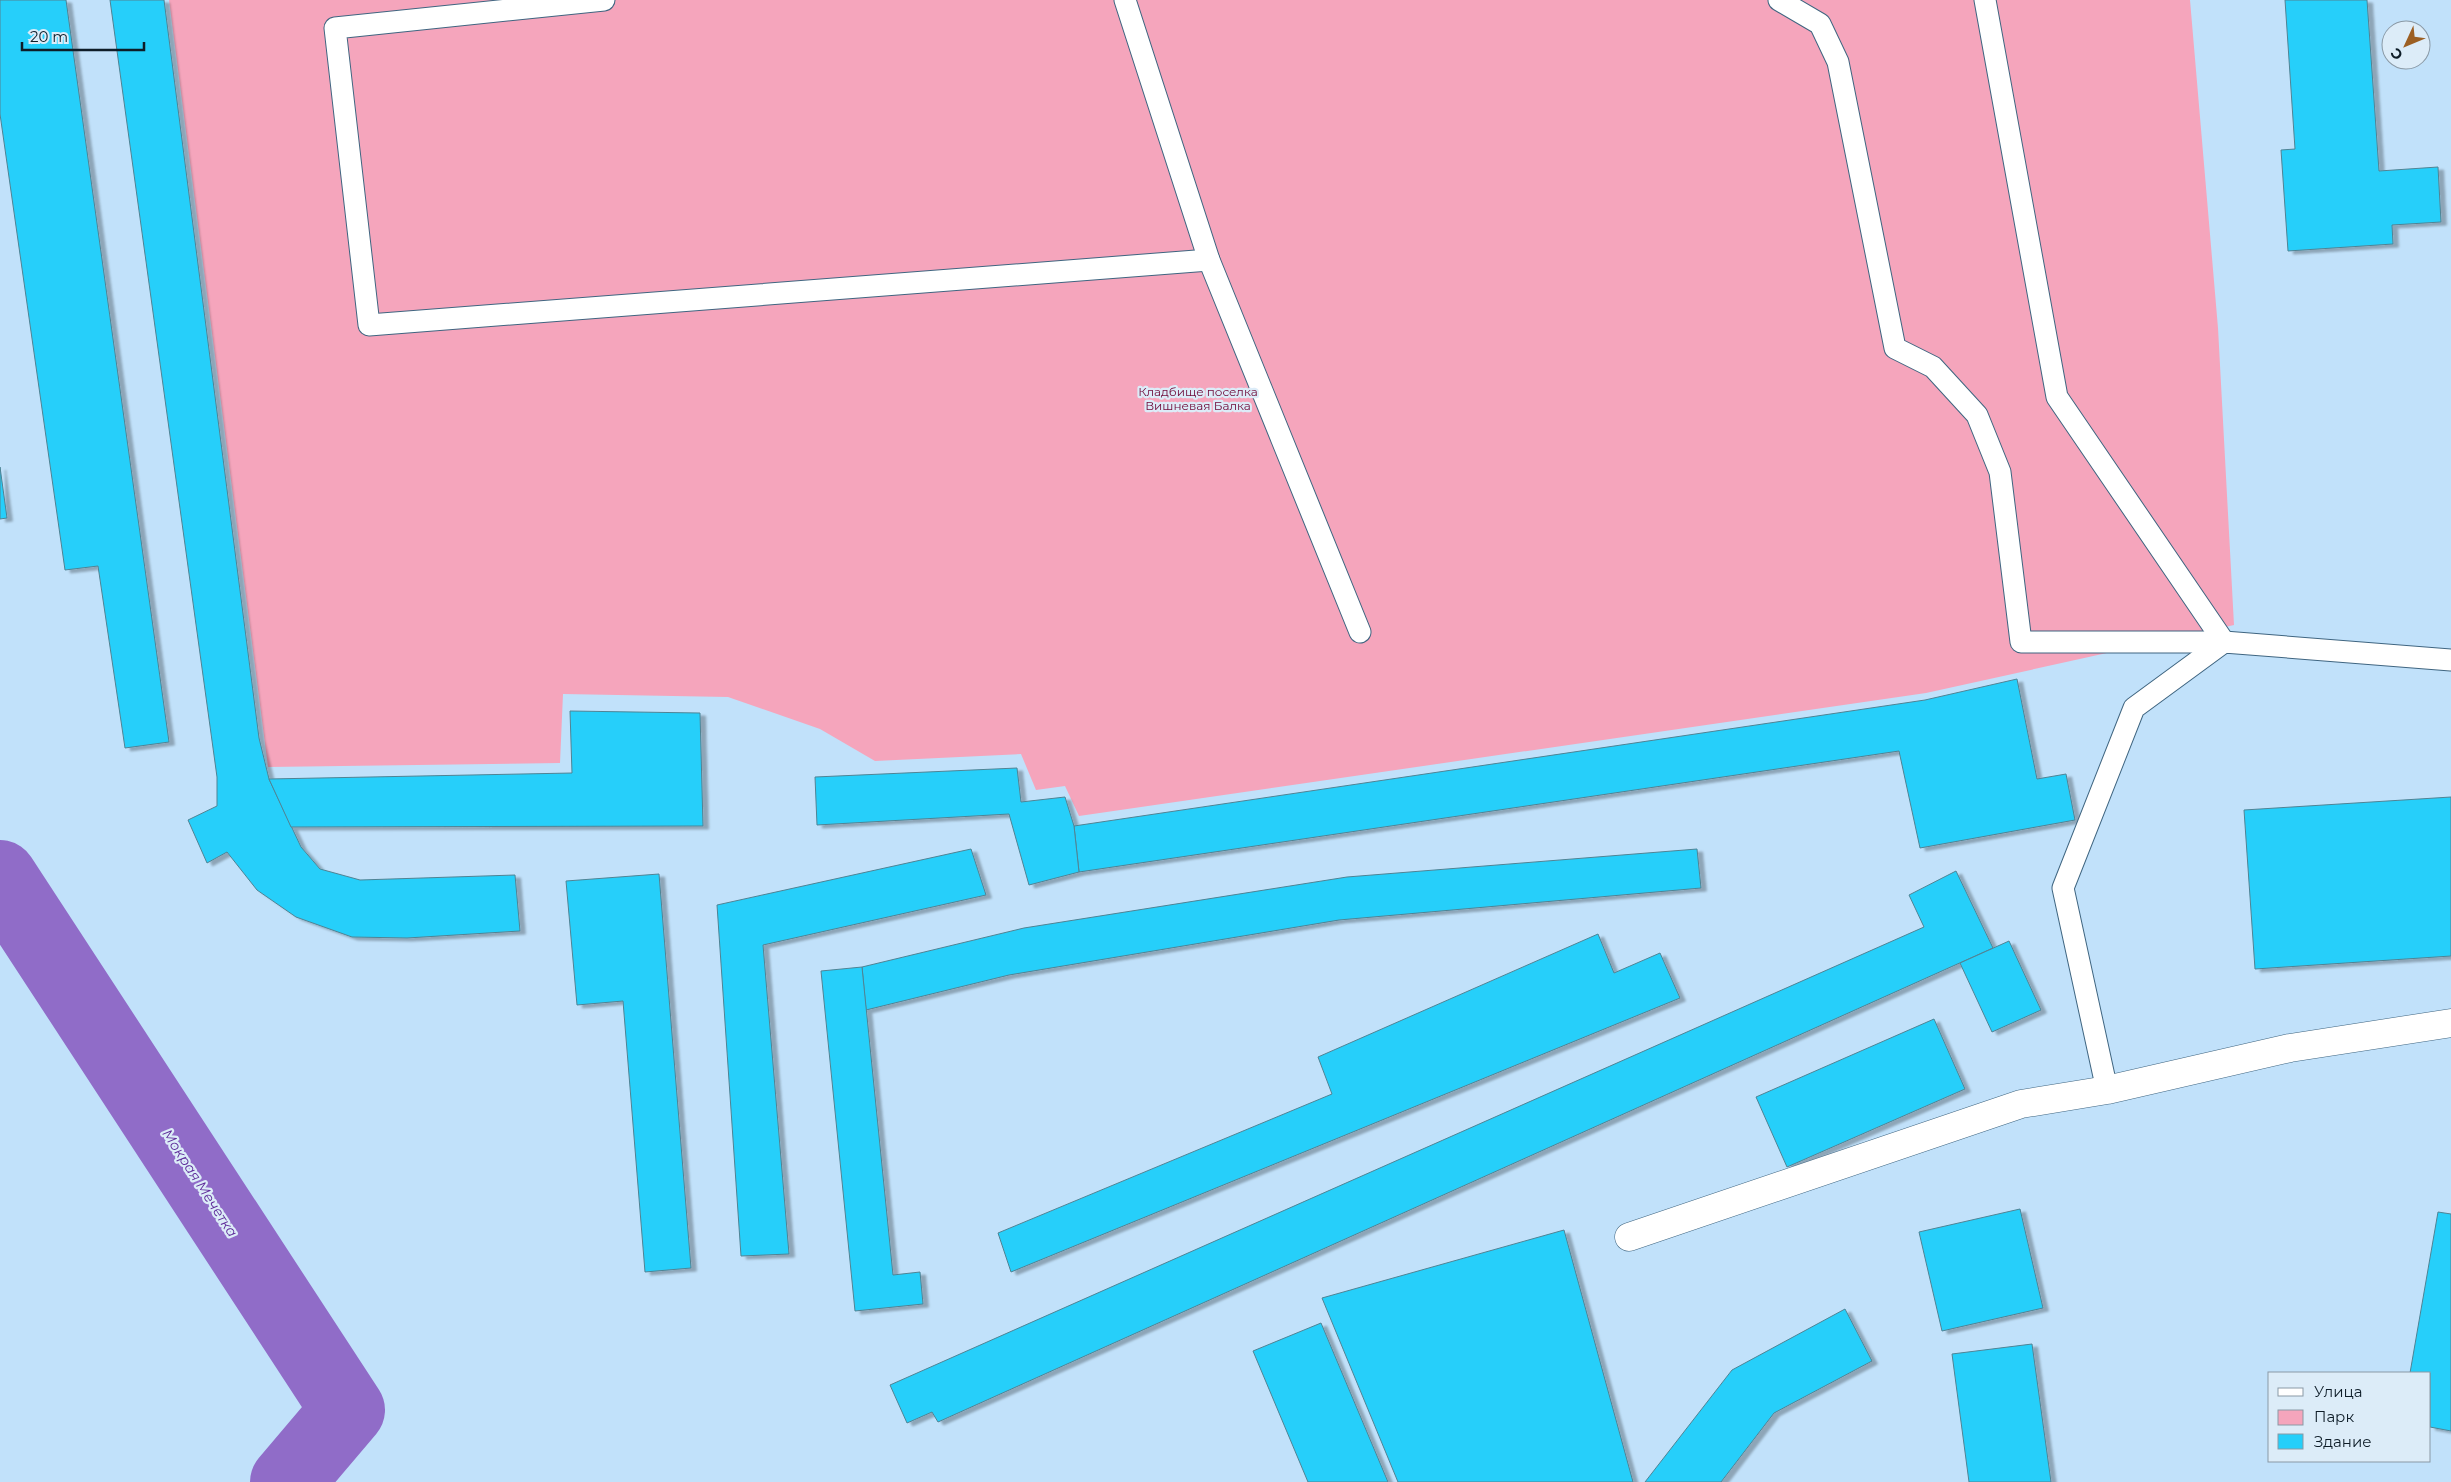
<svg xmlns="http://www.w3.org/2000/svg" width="2451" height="1482" font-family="Montserrat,sans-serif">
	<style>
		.green { fill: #f5a5bc }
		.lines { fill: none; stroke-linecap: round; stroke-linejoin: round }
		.river { stroke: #906cc8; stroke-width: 74 }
		.building { fill: #25cffa; stroke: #508394; filter: url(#shadow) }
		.lane-casing { stroke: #3f6580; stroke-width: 23 }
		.street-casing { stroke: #3f6580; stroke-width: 29 }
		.lane { stroke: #fff; stroke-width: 21 }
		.street { stroke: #fff; stroke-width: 28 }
		.labels { text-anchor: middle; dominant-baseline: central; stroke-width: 4.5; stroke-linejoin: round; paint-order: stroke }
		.park-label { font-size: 12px; fill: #6e0837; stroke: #dcecf8 }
		.water-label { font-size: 14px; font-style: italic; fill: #5e2b99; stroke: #dcecf8 }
	</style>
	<defs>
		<filter id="shadow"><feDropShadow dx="5.5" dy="3" stdDeviation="1" flood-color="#0004"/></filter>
	</defs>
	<rect width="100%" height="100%" fill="#c1e1fa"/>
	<path class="green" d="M169,0H2190L2218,328L2234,625L1926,693L1079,816L1065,786L1036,790L1021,754L875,761L820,729L728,697L563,694L560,763L268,767Z"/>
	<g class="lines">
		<path class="river" d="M0,877L348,1410L287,1482"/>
	</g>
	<g class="building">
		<path d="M0,0H66L169,742L125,748L98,566L65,570L0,114Z"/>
		<path d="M110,0H164L259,738L269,779L301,847L320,869L360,880L515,875L520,931L407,938L352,937L296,917L257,890L227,852L207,863L188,820L217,806V777Z"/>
		<path d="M2285,0H2367L2379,171L2438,167L2441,222L2392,225L2393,244L2288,251L2281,150L2295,149Z"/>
		<path d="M0,467L7,518L0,519Z"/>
		<path d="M2017,679L2037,779L2066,774L2075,820L1920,848L1899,751L1079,872L1074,826L1925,700Z"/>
		<path d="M570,711L700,713L703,826L291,827L269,779L572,773Z"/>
		<path d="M1017,768L1021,802L1065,797L1074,826L1079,872L1029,885L1009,814L817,825L815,777Z"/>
		<path d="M2451,797V956L2255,969L2244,810Z"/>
		<path d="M971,849L986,895L763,945L789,1254L741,1256L717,905Z"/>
		<path d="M1697,849L1701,888L1339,920L1009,975L866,1010L862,967L1024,928L1347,877Z"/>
		<path d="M1956,871L1993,948L938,1422L932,1412L907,1423L890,1385L1924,927L1909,895Z"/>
		<path d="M659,874L691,1268L645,1272L623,1001L577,1005L566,881Z"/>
		<path d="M1598,934L1614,973L1660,953L1680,998L1011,1272L998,1233L1332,1094L1318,1057Z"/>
		<path d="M2009,941L2041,1010L1992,1032L1960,963Z"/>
		<path d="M862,967L893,1275L920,1272L923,1304L855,1311L821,971Z"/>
		<path d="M1934,1019L1965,1089L1787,1167L1756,1097Z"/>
		<path d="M2020,1209L2043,1308L1942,1331L1919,1232Z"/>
		<path d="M2438,1212L2451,1214V1431L2430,1427V1373H2410Z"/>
		<path d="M1564,1230L1633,1482H1398L1322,1298Z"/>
		<path d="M1845,1309L1872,1361L1774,1413L1721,1482H1645L1732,1370Z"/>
		<path d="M1321,1323L1388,1482H1308L1253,1351Z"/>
		<path d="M2032,1344L2051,1482H1969L1952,1354Z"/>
	</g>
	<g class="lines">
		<g class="lane-casing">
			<g id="lane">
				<path d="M604,0L335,28L369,325L1209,260"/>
				<path d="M1125,0L1209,260L1360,632"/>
				<path d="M1779,0L1820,24L1838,62L1895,348L1933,367L1977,415L2000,472L2021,642H2224"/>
				<path d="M1985,0L2057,397L2224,642"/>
				<path d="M2107,1090L2063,888L2134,708L2224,642L2451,660"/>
			</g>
		</g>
		<g class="street-casing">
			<path id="street" d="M1629,1237L2021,1104L2107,1090L2290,1048L2451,1023"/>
		</g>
		<use href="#lane" class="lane"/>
		<use href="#street" class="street"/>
	</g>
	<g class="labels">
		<g class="park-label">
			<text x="1198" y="391">Кладбище поселка<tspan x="1198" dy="14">Вишневая Балка</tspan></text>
		</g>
		<g class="water-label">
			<text transform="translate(200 1183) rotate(57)">Мокрая Мечетка</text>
		</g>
	</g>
	<rect x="2268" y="1372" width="162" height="90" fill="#dcecf8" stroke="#8a99a5"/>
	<rect x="2278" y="1388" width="25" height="8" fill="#ffffff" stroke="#8a99a5"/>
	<text x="2314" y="1397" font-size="15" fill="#0e1d28">Улица</text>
	<rect x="2278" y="1410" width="25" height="15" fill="#f5a5bc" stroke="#8a99a5"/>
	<text x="2314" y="1422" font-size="15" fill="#0e1d28">Парк</text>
	<rect x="2278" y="1434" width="25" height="15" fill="#25cffa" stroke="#8a99a5"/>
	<text x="2314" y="1447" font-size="15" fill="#0e1d28">Здание</text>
	<g transform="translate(2406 45) rotate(226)"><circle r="24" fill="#dcecf8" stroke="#8a99a5"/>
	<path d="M0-4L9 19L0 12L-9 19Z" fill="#9c5f23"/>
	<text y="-8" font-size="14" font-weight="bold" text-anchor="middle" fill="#0e1d28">С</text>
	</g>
	<path d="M22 42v8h122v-8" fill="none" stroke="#0e1d28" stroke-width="2.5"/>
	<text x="30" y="42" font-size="15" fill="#0e1d28" stroke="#dcecf8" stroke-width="4" paint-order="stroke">20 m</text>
</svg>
